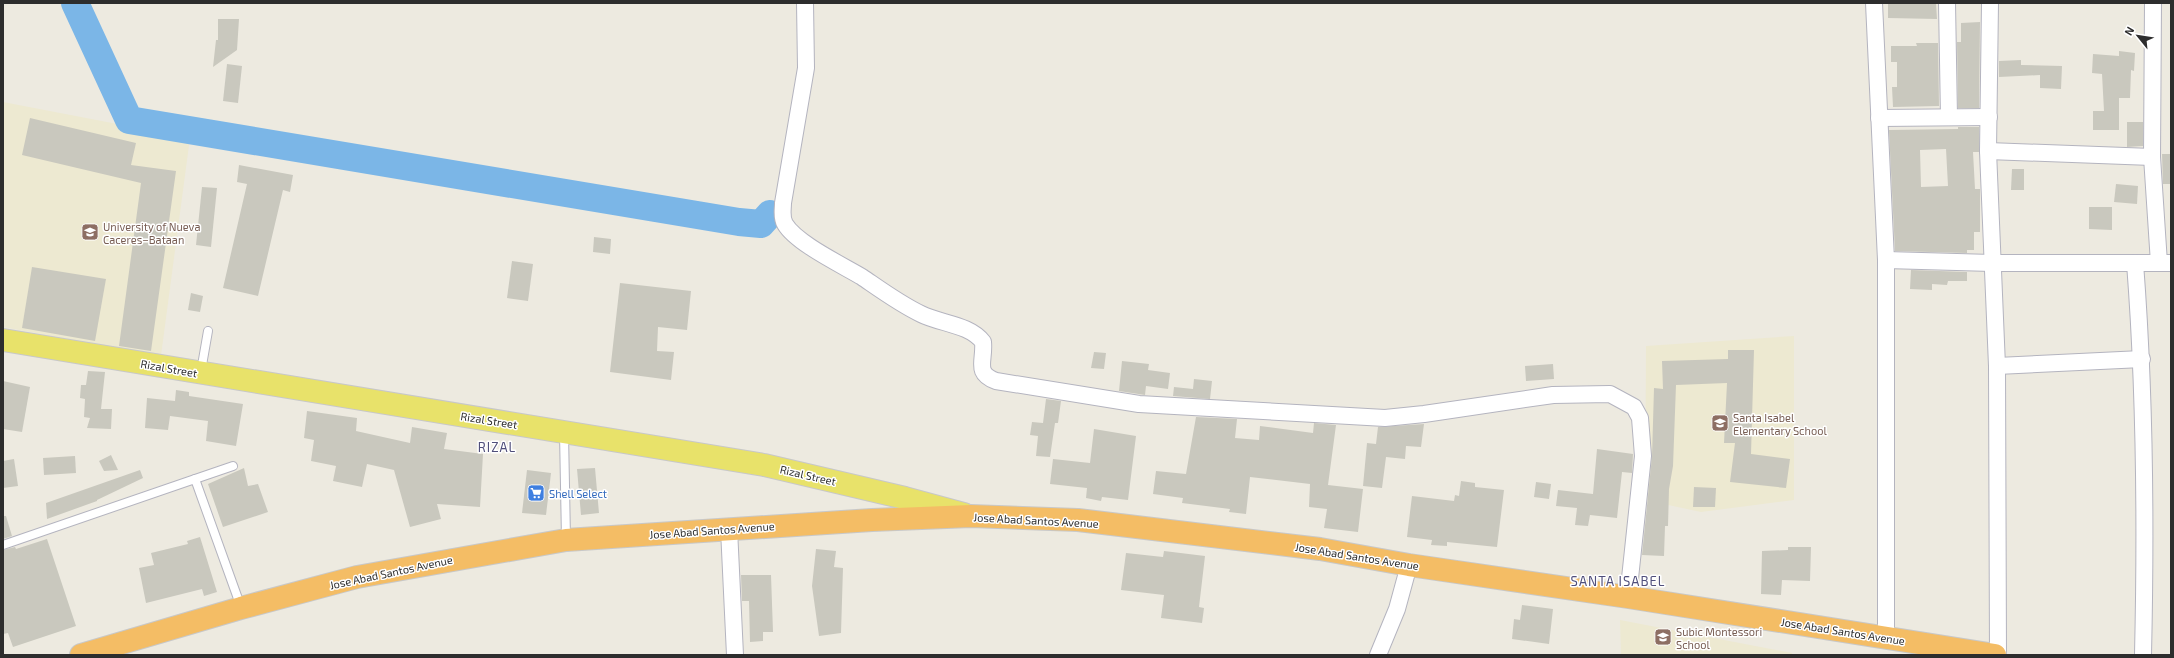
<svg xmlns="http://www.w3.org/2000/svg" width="2174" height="658" font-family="'Exo 2',sans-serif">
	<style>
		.education { fill: #ede9d1 }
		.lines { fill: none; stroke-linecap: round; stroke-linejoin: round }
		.river { stroke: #7bb6e7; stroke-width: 28 }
		.building { fill: #c9c8be; fill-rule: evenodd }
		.lane-casing { stroke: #b4b4bf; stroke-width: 10 }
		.street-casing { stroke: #b4b4bf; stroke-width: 18 }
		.primary-casing { stroke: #c8c8c8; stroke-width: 24 }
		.highway-casing { stroke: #c8c8c8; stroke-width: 24 }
		.lane { stroke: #fff; stroke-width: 8 }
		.street { stroke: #fff; stroke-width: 16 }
		.primary { stroke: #e8e26a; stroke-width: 22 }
		.highway { stroke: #f4bd65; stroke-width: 22 }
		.labels { text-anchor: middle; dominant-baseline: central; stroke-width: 3; stroke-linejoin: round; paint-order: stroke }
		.education-label { font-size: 11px; fill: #785e54; stroke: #fff; text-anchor: start }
		.street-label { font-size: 11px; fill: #2d2d2d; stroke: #fff }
		.shop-label { font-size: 11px; fill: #366cbe; stroke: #fff; text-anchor: start }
		.quarter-label { font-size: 13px; letter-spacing: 1px; fill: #504f7b; stroke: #fff }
	</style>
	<rect width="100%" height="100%" fill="#edeae0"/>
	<g class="education">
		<path d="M3,102L190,138L161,356L3,327Z"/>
		<path d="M1794,336V500L1701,512L1645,500L1646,346Z"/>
		<path d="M1620,620L1792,653V655H1621Z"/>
	</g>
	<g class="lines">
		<path class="river" d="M75,3L129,120L739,222L761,224L770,214"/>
	</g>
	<g class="building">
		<path d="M1888,3H1936L1937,19L1888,18Z"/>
		<path d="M218,19H239L237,50L213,67L216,40H218Z"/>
		<path d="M1980,22L1979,108H1958L1957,42H1961V23Z"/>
		<path d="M1916,43H1938L1939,106L1893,107L1892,87H1897V62H1891V46H1917Z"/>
		<path d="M2119,51L2135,53L2134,71L2131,70L2130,98H2119V130H2093V111H2104L2102,74L2092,73L2093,54L2119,56Z"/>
		<path d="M2021,60V65L2062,66L2061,89L2040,88V75L1999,77V61Z"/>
		<path d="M227,64L242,66L238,103L223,101Z"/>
		<path d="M30,118L136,143L131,165L176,171L151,351L119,346L141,183L22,155Z"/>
		<path d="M2127,122H2143V146L2127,147Z"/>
		<path d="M1958,127H1979V152H1973L1975,189H1980V232H1974V250H1967V253L1895,251L1889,130L1958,129ZM1946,149L1948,186L1921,187L1920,150Z"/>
		<path d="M2162,154H2171V184H2163Z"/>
		<path d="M239,165L293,175L290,192L283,190L258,296L223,288L247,184L237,182Z"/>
		<path d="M2012,169H2024V190H2011Z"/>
		<path d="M2116,184L2138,186L2137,204L2114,202Z"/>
		<path d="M202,187L217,188L211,247L196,245Z"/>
		<path d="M2089,207H2112V230L2089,229Z"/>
		<path d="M594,237L611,239L610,254L593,252Z"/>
		<path d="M512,261L533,264L528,301L507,298Z"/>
		<path d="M32,267L106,279L95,341L22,328Z"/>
		<path d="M1911,270L1967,272V281H1948L1947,285L1932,284V290L1910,289Z"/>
		<path d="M620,283L691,291L687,330L658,327L657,351L674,352L671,380L610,372Z"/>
		<path d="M191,293L203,296L200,312L188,310Z"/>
		<path d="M1728,350H1754L1751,454L1790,459L1786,488L1730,482L1735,443H1724L1727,383L1676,385L1673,466L1669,489L1668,526H1665L1664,556L1642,555L1652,457L1654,388L1663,389L1662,361L1728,359Z"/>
		<path d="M1094,352L1106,353L1104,369L1091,368Z"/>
		<path d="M1122,361L1149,364L1148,370L1170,373L1168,389L1146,386L1145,395L1119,391Z"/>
		<path d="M1553,364L1554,379L1526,381L1525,366Z"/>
		<path d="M88,371L105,372L101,409H112L111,429L87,428L90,418L84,417L85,399L80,398L81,385H86Z"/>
		<path d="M1194,379L1212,381L1210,399L1173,396L1174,387L1193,389Z"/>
		<path d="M3,381L30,387L22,432L3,429Z"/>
		<path d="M176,390L189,392V396L243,404L236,446L206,441L208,421L170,416L168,430L145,428L147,398L175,401Z"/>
		<path d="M1046,399L1061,401L1058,423H1055L1050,457L1036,456L1038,436L1030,435L1032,422L1043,423Z"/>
		<path d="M307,411L357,418L356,431L410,443L412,427L447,433L444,449L483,454L480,507L437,504L441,519L410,527L394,470L367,464L362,487L333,481L336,466L311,461L314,440L304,438Z"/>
		<path d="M1196,417L1237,419L1235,438L1259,440L1260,426L1313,433L1314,423L1336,425L1328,485L1363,489L1358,532L1324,528L1327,509L1309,507L1310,484L1250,477L1246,514L1229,512L1230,509L1182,503L1183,498L1153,494L1156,471L1186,474Z"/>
		<path d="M1424,424L1421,447L1406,446L1405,459L1386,457L1382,488L1363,486L1367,443L1376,444L1378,427Z"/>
		<path d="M1094,429L1136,436L1128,500L1102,497L1101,501L1086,498L1087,488L1050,484L1053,459L1090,463Z"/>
		<path d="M1597,449L1633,454L1632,473L1622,472L1617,518L1590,515L1588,526L1575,525L1577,508L1556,506L1558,490L1593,494Z"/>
		<path d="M111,455L118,470L104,471L99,461Z"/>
		<path d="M75,456L76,473L44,475L43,458Z"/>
		<path d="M14,459L18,486L3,488V461Z"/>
		<path d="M244,468L248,486L258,484L268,512L223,527L208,484Z"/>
		<path d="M595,468L599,513L581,515L577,469Z"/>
		<path d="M140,470L143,478L97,500V501L47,519L46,503Z"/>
		<path d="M527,470L551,473L546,515L522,513Z"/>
		<path d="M1461,481L1475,483V487L1504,490L1497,547L1447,542V546L1431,545L1432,540L1407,537L1412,496L1454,501L1455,495L1459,496Z"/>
		<path d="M1536,482L1551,484L1549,499L1534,497Z"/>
		<path d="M1694,487L1716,488L1715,507H1693Z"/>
		<path d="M3,516H6L12,536L3,539Z"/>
		<path d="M200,537L217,592L204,596L202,589L146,603L139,568L154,565L151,553L188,544L187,541Z"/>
		<path d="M47,539L76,626L13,647L8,633L3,634V550L15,547L16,549Z"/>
		<path d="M1788,547H1811L1810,581L1782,580L1781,595L1761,594L1762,551L1788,550Z"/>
		<path d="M816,549L836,551L834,567L843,568L841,633L819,636L812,586Z"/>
		<path d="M1164,551L1205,556L1199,607L1204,608L1202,623L1161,618L1164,595L1121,590L1126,553L1163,557Z"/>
		<path d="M741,575H771L773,632H763V641L750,642L749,601H742Z"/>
		<path d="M1522,605L1553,609L1549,644L1512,639L1514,619L1520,620Z"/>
	</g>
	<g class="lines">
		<g class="lane-casing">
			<g id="lane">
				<path d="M201,371L208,331"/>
				<path d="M564,433L566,539"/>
				<path d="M195,479L233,466"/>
				<path d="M3,545L195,479L241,607"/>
			</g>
		</g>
		<g class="street-casing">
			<g id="street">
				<path d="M805,3L806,68L783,203C783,210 781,217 785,224C796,243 842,265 862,277C881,290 900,304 921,314C941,324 969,324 983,342C985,361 974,373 996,381L1139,404L1385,418L1424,414L1553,395L1610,394L1634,407L1640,418L1643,456L1628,597"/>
				<path d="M1874,3L1886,260V638"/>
				<path d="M1947,3L1949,117"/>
				<path d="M1990,3L1988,151L1997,366L1998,655"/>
				<path d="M2153,3L2152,157L2159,263"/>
				<path d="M1879,118L1989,117"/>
				<path d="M1988,151L2152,157"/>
				<path d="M1886,260L1992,263H2171"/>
				<path d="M2135,263C2145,393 2146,524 2143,655"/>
				<path d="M1997,366L2142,359"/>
				<path d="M729,529L735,655"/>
				<path d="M1378,655L1397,609L1409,565"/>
			</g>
		</g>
		<g class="primary-casing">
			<path id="primary" d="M3,340L764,465L905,498L964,514"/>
		</g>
		<g class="highway-casing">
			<path id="highway" d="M81,655L241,608L357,577L566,540L872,520L971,516L1078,520L1320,549L1409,565L1628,597L1995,655"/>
		</g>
		<use href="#lane" class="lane"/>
		<use href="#street" class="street"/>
		<use href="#primary" class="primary"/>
		<use href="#highway" class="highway"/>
	</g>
	<defs>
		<g id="university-square" transform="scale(0.9)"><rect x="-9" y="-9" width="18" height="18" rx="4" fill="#8d6e63" stroke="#fff"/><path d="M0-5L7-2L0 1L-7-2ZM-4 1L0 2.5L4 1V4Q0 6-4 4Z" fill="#fff"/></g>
		<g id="school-square" transform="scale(0.9)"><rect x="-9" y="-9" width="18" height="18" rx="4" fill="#8d6e63" stroke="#fff"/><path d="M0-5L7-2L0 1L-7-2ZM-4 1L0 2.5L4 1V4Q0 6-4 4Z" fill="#fff"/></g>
		<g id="supermarket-square" transform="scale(0.9)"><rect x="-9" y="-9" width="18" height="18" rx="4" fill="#3f7fe0" stroke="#fff"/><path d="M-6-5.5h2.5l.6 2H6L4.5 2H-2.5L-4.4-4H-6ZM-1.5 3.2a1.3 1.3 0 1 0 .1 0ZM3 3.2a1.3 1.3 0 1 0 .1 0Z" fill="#fff"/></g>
	</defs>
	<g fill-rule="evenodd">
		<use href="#university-square" x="90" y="232"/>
		<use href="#school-square" x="1720" y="423"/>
		<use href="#supermarket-square" x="536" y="493"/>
		<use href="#school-square" x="1663" y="637"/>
	</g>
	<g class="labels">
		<g class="education-label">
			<text x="103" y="226">University of Nueva<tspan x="103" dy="13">Caceres–Bataan</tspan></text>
			<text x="1733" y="417">Santa Isabel<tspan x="1733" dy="13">Elementary School</tspan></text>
			<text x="1676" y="631">Subic Montessori<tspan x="1676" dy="13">School</tspan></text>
		</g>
		<g class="street-label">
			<text transform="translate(169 368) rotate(10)">Rizal Street</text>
			<text transform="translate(489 420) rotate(9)">Rizal Street</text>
			<text transform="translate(808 475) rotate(13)">Rizal Street</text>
			<text transform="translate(1036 520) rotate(3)">Jose Abad Santos Avenue</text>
			<text transform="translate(712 530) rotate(-4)">Jose Abad Santos Avenue</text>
			<text transform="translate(1357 556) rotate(9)">Jose Abad Santos Avenue</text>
			<text transform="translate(391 572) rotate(-12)">Jose Abad Santos Avenue</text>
			<text transform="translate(1843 631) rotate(9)">Jose Abad Santos Avenue</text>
		</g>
		<g class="shop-label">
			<text x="549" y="493">Shell Select</text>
		</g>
		<g class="quarter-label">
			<text x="497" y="447">RIZAL</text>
			<text x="1618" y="581">SANTA ISABEL</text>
		</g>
	</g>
	<rect width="2174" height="658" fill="none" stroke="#2d2d2d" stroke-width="8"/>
	<g transform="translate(2138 36) rotate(300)" stroke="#ffffff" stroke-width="3" paint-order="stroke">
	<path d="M0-3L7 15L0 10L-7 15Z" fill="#2d2d2d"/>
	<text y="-6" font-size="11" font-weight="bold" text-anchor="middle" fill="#2d2d2d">N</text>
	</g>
</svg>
